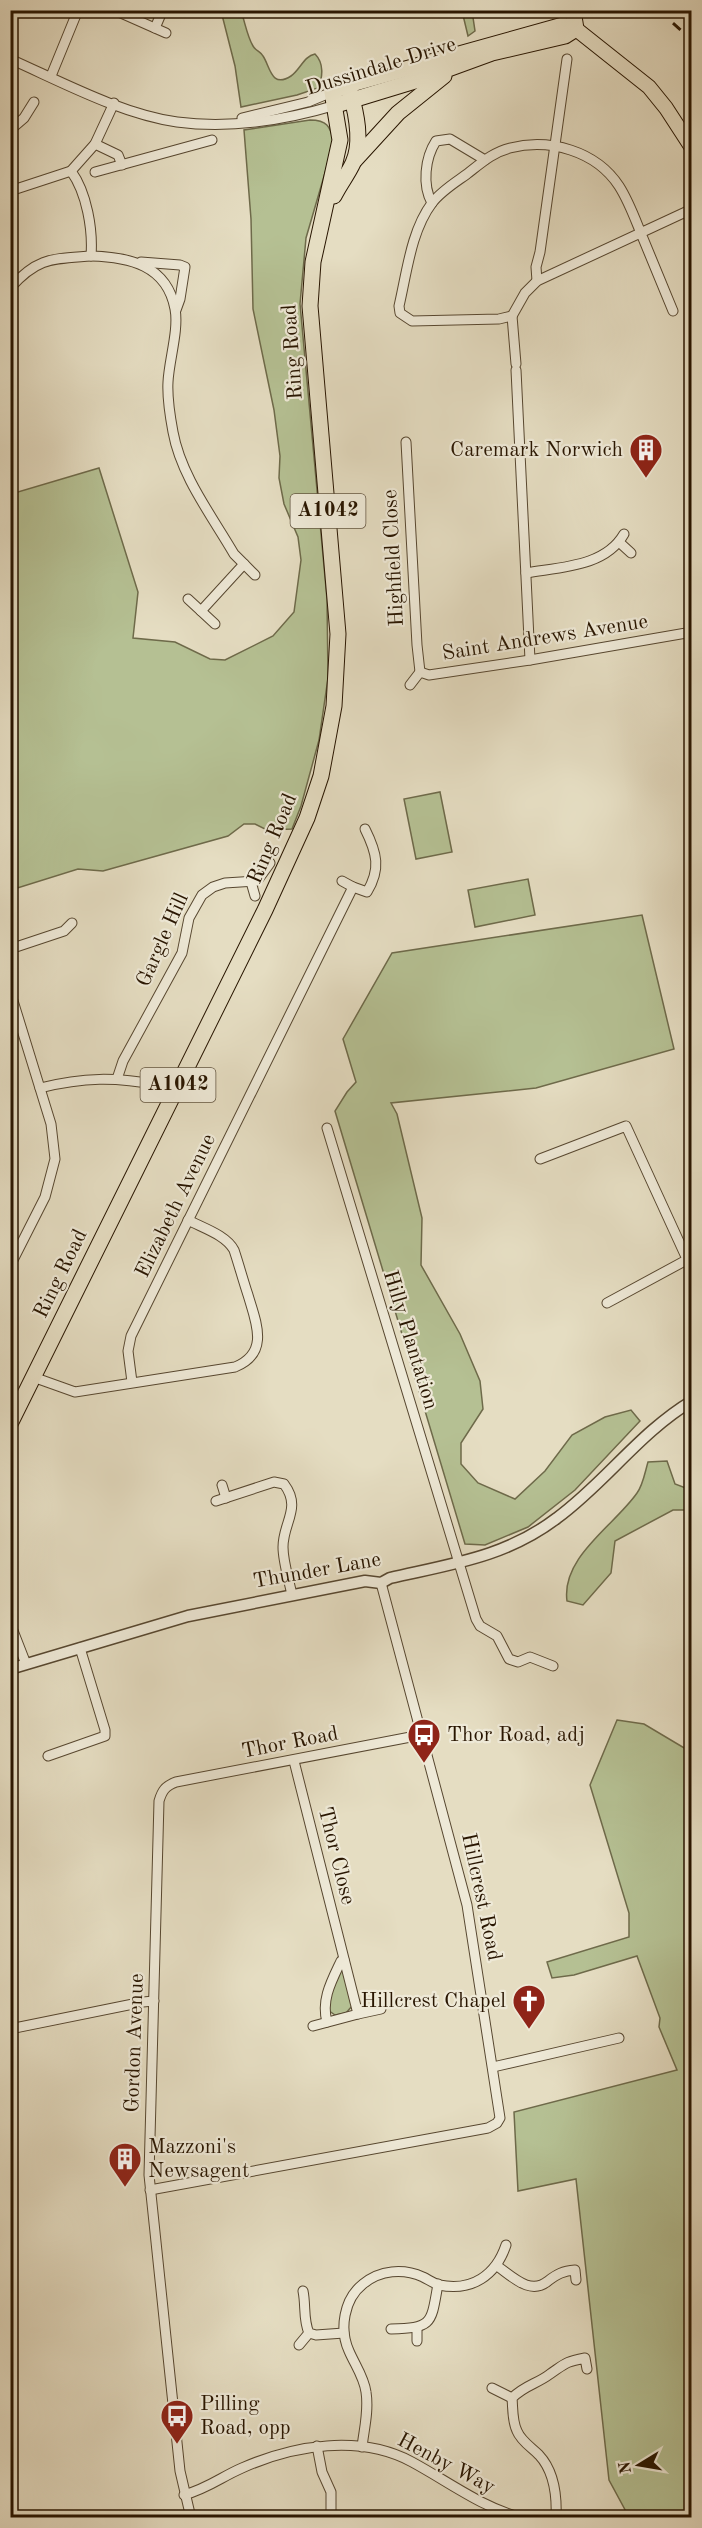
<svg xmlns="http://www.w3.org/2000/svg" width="702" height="2528" font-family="'Old Standard TT',serif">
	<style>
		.green { fill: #b5c093; stroke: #6e6a4a; stroke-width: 1.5 }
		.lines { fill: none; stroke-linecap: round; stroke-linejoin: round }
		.minor-casing { stroke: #574730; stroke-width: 11 }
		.tertiary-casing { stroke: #574730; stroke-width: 13 }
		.primary-casing { stroke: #281500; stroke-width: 16 }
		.trunk-casing { stroke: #281500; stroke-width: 17 }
		.minor { stroke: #eee9d7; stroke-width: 9 }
		.tertiary { stroke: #eee9d7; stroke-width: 10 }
		.primary { stroke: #e5ddc2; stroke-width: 14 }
		.trunk { stroke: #e5ddc2; stroke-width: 15 }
		.rail { stroke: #281500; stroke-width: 3; stroke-dasharray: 10 10; stroke-linecap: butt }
		.labels { text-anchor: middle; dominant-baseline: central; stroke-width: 4.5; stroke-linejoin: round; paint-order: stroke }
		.shield { fill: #eee9d7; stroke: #635540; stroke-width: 1.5 }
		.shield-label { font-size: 20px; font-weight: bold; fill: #281500 }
		.street-label { font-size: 21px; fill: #281500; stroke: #eee9d7 }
		.poi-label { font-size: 21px; fill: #281500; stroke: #eee9d7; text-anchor: start }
	</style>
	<rect width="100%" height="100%" fill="#e5ddc2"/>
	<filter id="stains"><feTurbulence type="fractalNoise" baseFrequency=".00333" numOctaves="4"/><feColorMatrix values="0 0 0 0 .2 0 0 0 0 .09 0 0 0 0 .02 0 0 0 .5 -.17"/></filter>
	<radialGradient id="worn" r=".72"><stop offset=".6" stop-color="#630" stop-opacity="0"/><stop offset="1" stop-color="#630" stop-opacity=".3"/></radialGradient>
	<g class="green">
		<path d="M221,11H241C245,22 247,36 253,46C256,51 261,52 263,56C270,66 271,89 291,76C300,70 304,56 315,54C324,63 323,77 318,88L297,95L241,107L235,66Z"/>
		<path d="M462,11H472L475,31L468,36Z"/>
		<path d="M310,120C327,120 330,126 334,142L306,238L300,304L327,599L328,678L319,740L301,806L292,829L267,830L255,824H244L228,836L103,871L78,869L11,890V494L99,468L138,592L133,638L175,642L210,659L225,660L273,636L294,612L301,560L298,537L284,504L279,478L280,456L274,410L253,309L251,219L244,130Z"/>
		<path d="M440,792L452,852L416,859L404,799Z"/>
		<path d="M528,879L535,915L475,927L468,890Z"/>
		<path d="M642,915L674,1049L536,1088L391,1103L397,1114L422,1218L421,1265L460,1334L480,1381L483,1409L461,1443V1464L478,1483L515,1499L545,1471L572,1435L605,1417L631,1410L640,1421L575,1490L528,1527L485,1545L465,1544L335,1111L347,1092L356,1082L343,1039L392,953Z"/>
		<path d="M667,1461L675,1484L691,1490V1510H673L615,1541L611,1573L583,1605L567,1601C561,1557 615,1525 637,1493C643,1485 645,1472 648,1462Z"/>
		<path d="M617,1720L644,1724L691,1752V2517H629L609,2480L576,2179L518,2191L514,2112L677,2070L659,2027L660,2018L637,1956L574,1975L552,1978L547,1962L629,1937V1913L590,1785Z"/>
		<path d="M341,1970H343L352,2006L346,2013L335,2015L328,2010V2000Z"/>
	</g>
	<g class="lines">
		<g class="minor-casing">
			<g id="minor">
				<path d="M114,10L166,33"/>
				<path d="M155,28L161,14"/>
				<path d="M10,59C62,82 121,114 177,122C230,129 286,120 336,105"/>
				<path d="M51,76L78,10"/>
				<path d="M242,118L308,102L332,92"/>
				<path d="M10,130L24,118L34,102"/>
				<path d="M95,144L118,155L122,165"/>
				<path d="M71,171C87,193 93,230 91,256C129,257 167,265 175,309C179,330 169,360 168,382C167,399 170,416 173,432C181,476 212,516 234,554L244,564L201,611L188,599"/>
				<path d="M95,172L212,140"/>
				<path d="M10,191L71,171L95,144L114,103"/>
				<path d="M432,203C422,185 425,158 436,141L450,139L485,160"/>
				<path d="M141,262L180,265L185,267L180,299L176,310"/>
				<path d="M537,281L536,267L540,252L567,59"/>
				<path d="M10,288C38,257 52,259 91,256"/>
				<path d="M673,311L640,231C634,216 628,200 619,186C596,151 550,138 510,148C493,152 480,164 467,174C456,182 441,191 432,203C411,231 407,272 399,306L400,313L412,321L499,319L512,316L525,293L537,281L692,209"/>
				<path d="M512,316L516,364"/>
				<path d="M516,370L530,660"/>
				<path d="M406,442L417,645L420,672"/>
				<path d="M619,542L631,553"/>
				<path d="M244,564L255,575"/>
				<path d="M526,573C560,567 605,567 624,534"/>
				<path d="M201,611L215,624"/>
				<path d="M410,685L420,672L429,675L530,660L692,632"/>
				<path d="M251,882L255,896"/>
				<path d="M353,887L367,892C381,869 377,853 365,829"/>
				<path d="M10,949L64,931L72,923"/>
				<path d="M10,991L51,1124L55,1159L45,1197L10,1266"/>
				<path d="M117,1079L123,1061L182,953L189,918L202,895L213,887L225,883L257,881L270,863"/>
				<path d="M40,1088C84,1077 115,1077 159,1085"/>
				<path d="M327,1128L476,1619L480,1626L497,1636L509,1659L518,1662L530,1657L553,1666"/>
				<path d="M540,1159L626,1126L687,1259"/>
				<path d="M607,1303L692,1257"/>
				<path d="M33,1377L75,1392L235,1367C270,1353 256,1322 248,1295C243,1280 239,1265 234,1250C226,1235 203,1228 188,1220"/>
				<path d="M132,1382L128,1351L131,1336L353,887L342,881"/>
				<path d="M222,1485L226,1498"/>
				<path d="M216,1501L274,1482L284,1484C302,1508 283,1522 283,1547C283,1562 289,1580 292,1595"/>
				<path d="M10,1623L26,1664"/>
				<path d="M48,1756L105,1736V1730L80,1648"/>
				<path d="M294,1761L358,2014L313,2026"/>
				<path d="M358,2014L381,2009"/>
				<path d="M327,2022C321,2000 331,1982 341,1961L344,1960"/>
				<path d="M10,2029L143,2002L154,2001"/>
				<path d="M493,2067L619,2038"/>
				<path d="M150,2190L488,2128L497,2123L500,2118L467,1905L381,1583"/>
				<path d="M497,2266C512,2276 530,2296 548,2281C557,2274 563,2271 575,2270L576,2280"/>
				<path d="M303,2291C306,2305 303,2320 309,2333L316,2335L344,2333"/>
				<path d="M417,2328V2341"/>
				<path d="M391,2329C433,2328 431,2324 438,2284"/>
				<path d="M299,2345L309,2333"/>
				<path d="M492,2388L512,2398"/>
				<path d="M317,2446L322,2472L331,2492V2518"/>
				<path d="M362,2447C364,2429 369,2411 366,2392C364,2377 355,2365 349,2351C339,2329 344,2299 363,2284C380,2270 403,2268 423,2277C429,2280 433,2283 439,2285C472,2292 496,2275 506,2245"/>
				<path d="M184,2495C209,2488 221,2477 242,2468C294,2445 360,2434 412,2462C449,2482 481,2507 522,2518"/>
				<path d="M191,2518L180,2471L149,2175L159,1801C162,1791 165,1786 176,1782L421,1735"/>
				<path d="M556,2518C557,2497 554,2471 539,2455C531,2447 521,2441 517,2431C512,2421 513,2408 512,2398C525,2385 537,2384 550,2374C566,2363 565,2362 585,2358L587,2369"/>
				<path d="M569,2518L572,2517"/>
			</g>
		</g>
		<g class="tertiary-casing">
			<path id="tertiary" d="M10,1669L188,1616L365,1581L381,1583L390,1578C451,1564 506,1557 557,1518C605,1483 640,1432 692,1401"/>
		</g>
		<g class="primary-casing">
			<path id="primary" d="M576,29L649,87L666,108L692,148"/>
		</g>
		<g class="trunk-casing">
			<g id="trunk">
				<path d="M573,10L576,29"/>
				<path d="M336,105L418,80L492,53L565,36L576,29"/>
				<path d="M355,160L398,113L444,76"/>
				<path d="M334,196C340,184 348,174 353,163C363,142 356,112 350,91"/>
				<path d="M10,1424L265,910L307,818L321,776L334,706L338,634L310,306L313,262L340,140L332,92L348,85L563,25L576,29"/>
			</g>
		</g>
		<use href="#minor" class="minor"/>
		<use href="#tertiary" class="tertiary"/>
		<use href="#primary" class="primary"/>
		<use href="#trunk" class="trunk"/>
		<path class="rail" d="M658,10L692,40"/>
	</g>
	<defs>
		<g id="building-pin" transform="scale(1.725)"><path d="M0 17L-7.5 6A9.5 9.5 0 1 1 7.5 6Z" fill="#8f2418" stroke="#eee9d7"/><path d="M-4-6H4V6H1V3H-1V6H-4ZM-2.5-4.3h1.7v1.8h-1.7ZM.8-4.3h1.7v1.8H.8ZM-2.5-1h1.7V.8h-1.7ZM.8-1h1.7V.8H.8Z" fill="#fff"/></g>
		<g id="bus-pin" transform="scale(1.725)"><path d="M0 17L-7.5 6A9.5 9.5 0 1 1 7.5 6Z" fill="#8f2418" stroke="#eee9d7"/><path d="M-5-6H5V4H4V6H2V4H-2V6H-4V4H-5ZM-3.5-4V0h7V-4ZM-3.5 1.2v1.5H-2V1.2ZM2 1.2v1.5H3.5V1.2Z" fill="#fff"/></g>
		<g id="church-pin" transform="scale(1.725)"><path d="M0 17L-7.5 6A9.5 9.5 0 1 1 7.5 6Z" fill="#8f2418" stroke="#eee9d7"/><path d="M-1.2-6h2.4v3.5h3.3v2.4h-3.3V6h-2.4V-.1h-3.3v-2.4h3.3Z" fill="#fff"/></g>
	</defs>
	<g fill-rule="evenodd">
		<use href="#building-pin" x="646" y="450"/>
		<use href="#bus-pin" x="424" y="1735"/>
		<use href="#church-pin" x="529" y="2001"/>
		<use href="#building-pin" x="125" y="2159"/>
		<use href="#bus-pin" x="177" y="2416"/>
	</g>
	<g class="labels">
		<g class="shield">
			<rect x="290.5" y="494" width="75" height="34" rx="4.5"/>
			<rect x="140.5" y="1068" width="75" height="34" rx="4.5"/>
		</g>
		<g class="shield-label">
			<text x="328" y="511">A1042</text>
			<text x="178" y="1085">A1042</text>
		</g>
		<g class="street-label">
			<text transform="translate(381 67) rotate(-17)">Dussindale Drive</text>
			<text transform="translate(293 352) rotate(-94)">Ring Road</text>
			<text transform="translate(394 558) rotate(-93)">Highfield Close</text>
			<text transform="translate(545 638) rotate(-9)">Saint Andrews Avenue</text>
			<text transform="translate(273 839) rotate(-67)">Ring Road</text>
			<text transform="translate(163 940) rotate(-66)">Gargle Hill</text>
			<text transform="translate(176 1206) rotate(-64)">Elizabeth Avenue</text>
			<text transform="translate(61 1274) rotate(-64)">Ring Road</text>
			<text transform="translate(410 1340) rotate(73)">Hilly Plantation</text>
			<text transform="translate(317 1571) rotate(-10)">Thunder Lane</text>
			<text transform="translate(290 1743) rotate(-11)">Thor Road</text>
			<text transform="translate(336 1856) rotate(76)">Thor Close</text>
			<text transform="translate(481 1897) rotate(78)">Hillcrest Road</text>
			<text transform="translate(135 2043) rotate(-88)">Gordon Avenue</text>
			<text transform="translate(446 2464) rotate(28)">Henby Way</text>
		</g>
		<g class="poi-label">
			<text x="623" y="450" text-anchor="end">Caremark Norwich</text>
			<text x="447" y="1735">Thor Road, adj</text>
			<text x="506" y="2001" text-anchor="end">Hillcrest Chapel</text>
			<text x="148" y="2147">Mazzoni's<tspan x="148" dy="24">Newsagent</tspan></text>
			<text x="200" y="2404">Pilling<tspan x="200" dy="24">Road, opp</tspan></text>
		</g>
	</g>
	<rect width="702" height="2528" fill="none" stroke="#e5ddc2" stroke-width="36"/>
	<rect x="12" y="12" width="678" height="2504" fill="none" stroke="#281500" stroke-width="3"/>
	<rect x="18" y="18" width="666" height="2492" fill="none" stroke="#281500" stroke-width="1.5"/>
	<g transform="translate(639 2465) rotate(259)" stroke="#eee9d7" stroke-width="4.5" paint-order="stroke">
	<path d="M0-4.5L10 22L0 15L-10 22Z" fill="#281500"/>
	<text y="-9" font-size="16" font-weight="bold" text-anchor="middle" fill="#281500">N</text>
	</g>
	<rect width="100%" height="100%" filter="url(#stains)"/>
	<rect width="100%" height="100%" fill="url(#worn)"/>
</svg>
